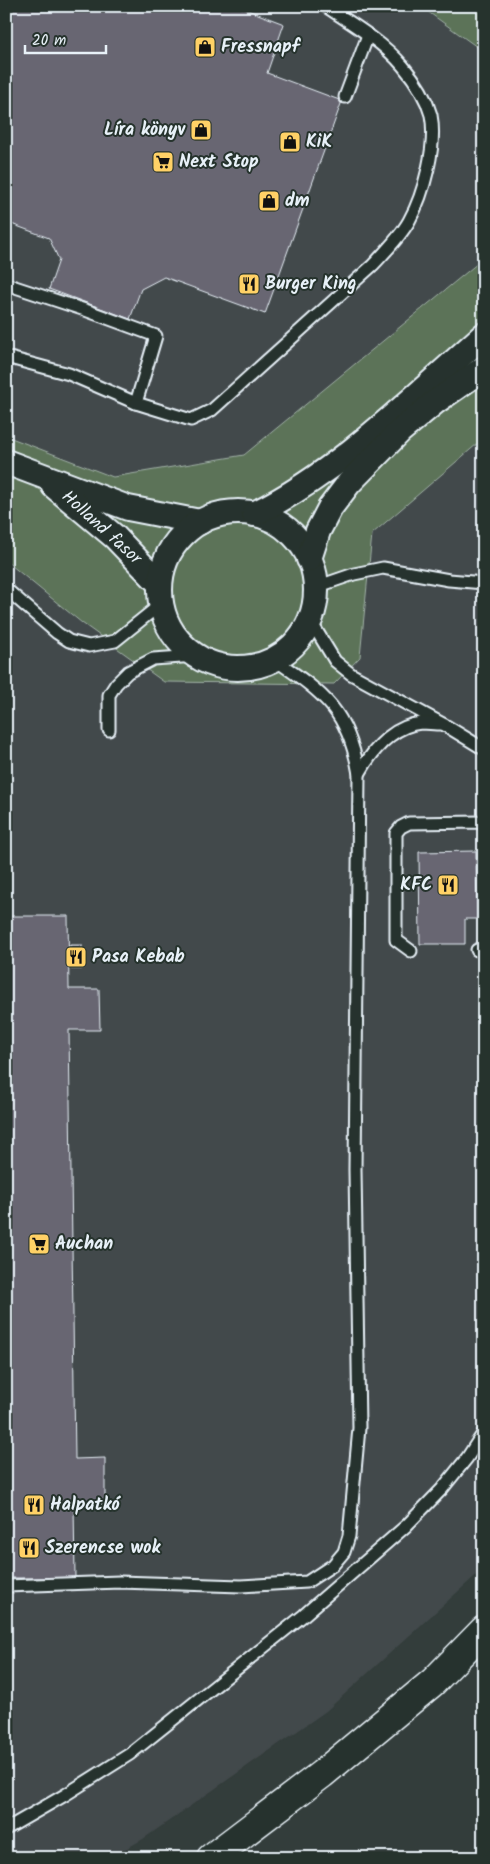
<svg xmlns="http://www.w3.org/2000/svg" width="490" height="1864" font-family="Kalam,sans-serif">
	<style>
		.built { fill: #43494c }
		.green { fill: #5b7358; stroke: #a2b2a8 }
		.building { fill: #686672; stroke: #e8f1f8 }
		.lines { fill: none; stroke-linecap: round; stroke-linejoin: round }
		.lane-casing { stroke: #e8f1f8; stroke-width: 15 }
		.street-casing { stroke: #e8f1f8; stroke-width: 28 }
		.highway-casing { stroke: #e8f1f8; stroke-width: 31 }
		.lane { stroke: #26332d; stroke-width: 11 }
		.street { stroke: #26332d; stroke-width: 24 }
		.highway { stroke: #26332d; stroke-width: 28 }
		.labels { text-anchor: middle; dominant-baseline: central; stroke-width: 4; stroke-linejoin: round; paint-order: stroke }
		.poi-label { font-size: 18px; font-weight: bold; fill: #e8f1f8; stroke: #26332d; text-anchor: start }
		.street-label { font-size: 18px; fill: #e8f1f8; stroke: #26332d }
	</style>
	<rect width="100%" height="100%" fill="#333d3b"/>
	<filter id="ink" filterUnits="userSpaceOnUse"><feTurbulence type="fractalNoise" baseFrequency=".02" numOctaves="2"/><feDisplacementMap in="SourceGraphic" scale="10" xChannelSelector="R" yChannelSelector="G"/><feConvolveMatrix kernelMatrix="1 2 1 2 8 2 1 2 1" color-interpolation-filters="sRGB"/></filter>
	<g filter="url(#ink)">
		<g class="built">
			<path d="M6,6H420L484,52V258L244,455L113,477L6,436Z"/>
			<path d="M484,438V1568L326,1711L143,1839L110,1858H6V561L82,623L360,657L372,534Z"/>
		</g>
		<g class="green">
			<path d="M420,6H484V52Z"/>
			<path d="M484,258V438L372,534L360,657L334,684L164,682L82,623L6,561V436L113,477L244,455Z"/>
		</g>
		<g class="building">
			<path d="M6,6H237L284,24L267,73L342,101L265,314L164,277L141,289L130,319L49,289L59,260L49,238L6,222Z"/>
			<path d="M476,851L477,919H465V944H420L419,852Z"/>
			<path d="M6,916H68L69,989H99L100,1030H69L75,1459L105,1458V1504H74L75,1578H6Z"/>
			<path d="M70,945H82V969H71Z"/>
		</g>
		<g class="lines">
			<g class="lane-casing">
				<g id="lane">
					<path d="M345,97L368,35"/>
					<path d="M6,284L88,311L156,336L136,403L69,374L6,357"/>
					<path d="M136,403L191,420L212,410L373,265C386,251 400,237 409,221C424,194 437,145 431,115C426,97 415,80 403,66C383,42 351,23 325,6"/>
					<path d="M316,587L354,574L383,568L449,580L484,583"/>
					<path d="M6,589L57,633L69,641L89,646L115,641L161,604"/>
					<path d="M310,620L335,661L351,674L443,724L484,749"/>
					<path d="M109,730V695L116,684L128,672L153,659L196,656"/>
					<path d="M359,774C372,751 392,726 421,723C427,723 434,724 441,724"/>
					<path d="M477,950L484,948"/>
					<path d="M411,951L396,940V833L401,827L409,823L481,822L484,824"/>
					<path d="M6,1586L120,1582L241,1586L307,1582L333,1565L344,1552L349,1536L359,1428L355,1170L359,774C348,710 324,694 274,659"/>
					<path d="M6,1829L65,1795L130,1754L304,1615L406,1526L442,1489L467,1458L484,1432"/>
				</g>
			</g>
			<g class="street-casing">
				<g id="street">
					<path d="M6,462L128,508L200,522"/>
					<path d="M54,486L115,537L160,584"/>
					<circle cx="238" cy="590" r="78"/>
					<path d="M254,514C341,471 411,399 484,335"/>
					<path d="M309,559L318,531L330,508L349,483L400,431L435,402L484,368"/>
				</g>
			</g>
			<g class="highway-casing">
				<path id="highway" d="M211,1858L322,1774L433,1682L484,1630"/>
			</g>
			<use href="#lane" class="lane"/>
			<use href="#street" class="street"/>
			<use href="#highway" class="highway"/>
		</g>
	</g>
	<defs>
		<g id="shop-square" transform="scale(1.125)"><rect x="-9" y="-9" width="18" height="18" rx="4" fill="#ffd166" stroke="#26332d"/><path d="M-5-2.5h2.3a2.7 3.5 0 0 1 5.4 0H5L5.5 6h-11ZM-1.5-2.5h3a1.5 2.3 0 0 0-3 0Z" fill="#111"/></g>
		<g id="supermarket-square" transform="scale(1.125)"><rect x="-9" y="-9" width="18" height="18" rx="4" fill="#ffd166" stroke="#26332d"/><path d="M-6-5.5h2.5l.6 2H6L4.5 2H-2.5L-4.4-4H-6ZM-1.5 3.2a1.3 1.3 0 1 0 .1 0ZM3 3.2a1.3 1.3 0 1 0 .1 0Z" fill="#111"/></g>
		<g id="restaurant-square" transform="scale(1.125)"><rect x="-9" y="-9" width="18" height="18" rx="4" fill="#ffd166" stroke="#26332d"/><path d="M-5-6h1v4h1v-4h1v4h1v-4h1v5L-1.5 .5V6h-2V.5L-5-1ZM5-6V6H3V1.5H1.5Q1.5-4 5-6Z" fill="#111"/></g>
	</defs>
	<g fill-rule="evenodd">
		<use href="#shop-square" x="205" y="47"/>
		<use href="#shop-square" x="201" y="130"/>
		<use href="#shop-square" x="290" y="142"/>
		<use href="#supermarket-square" x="163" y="162"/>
		<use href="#shop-square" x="269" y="201"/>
		<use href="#restaurant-square" x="249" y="284"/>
		<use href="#restaurant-square" x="448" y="885"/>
		<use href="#restaurant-square" x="76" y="957"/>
		<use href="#supermarket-square" x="39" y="1244"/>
		<use href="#restaurant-square" x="34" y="1505"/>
		<use href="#restaurant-square" x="29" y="1548"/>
	</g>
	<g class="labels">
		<g class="poi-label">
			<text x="221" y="47">Fressnapf</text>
			<text x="185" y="130" text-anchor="end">Líra könyv</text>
			<text x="306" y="142">KiK</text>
			<text x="179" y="162">Next Stop</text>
			<text x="285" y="201">dm</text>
			<text x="265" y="284">Burger King</text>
			<text x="432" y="885" text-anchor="end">KFC</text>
			<text x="92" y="957">Pasa Kebab</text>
			<text x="55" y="1244">Auchan</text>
			<text x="50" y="1505">Halpatkó</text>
			<text x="45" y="1548">Szerencse wok</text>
		</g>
		<g class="street-label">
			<text transform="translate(101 528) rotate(42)">Holland fasor</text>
		</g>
	</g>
	<rect width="490" height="1864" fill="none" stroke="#26332d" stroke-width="25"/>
	<rect x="12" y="12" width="465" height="1839" fill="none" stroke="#e8f1f8" stroke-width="2" filter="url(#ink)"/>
	<path d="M25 45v8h81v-8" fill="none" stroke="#e8f1f8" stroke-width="2.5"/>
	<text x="32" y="45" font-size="15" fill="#e8f1f8" stroke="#26332d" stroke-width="4" paint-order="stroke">20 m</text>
</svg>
